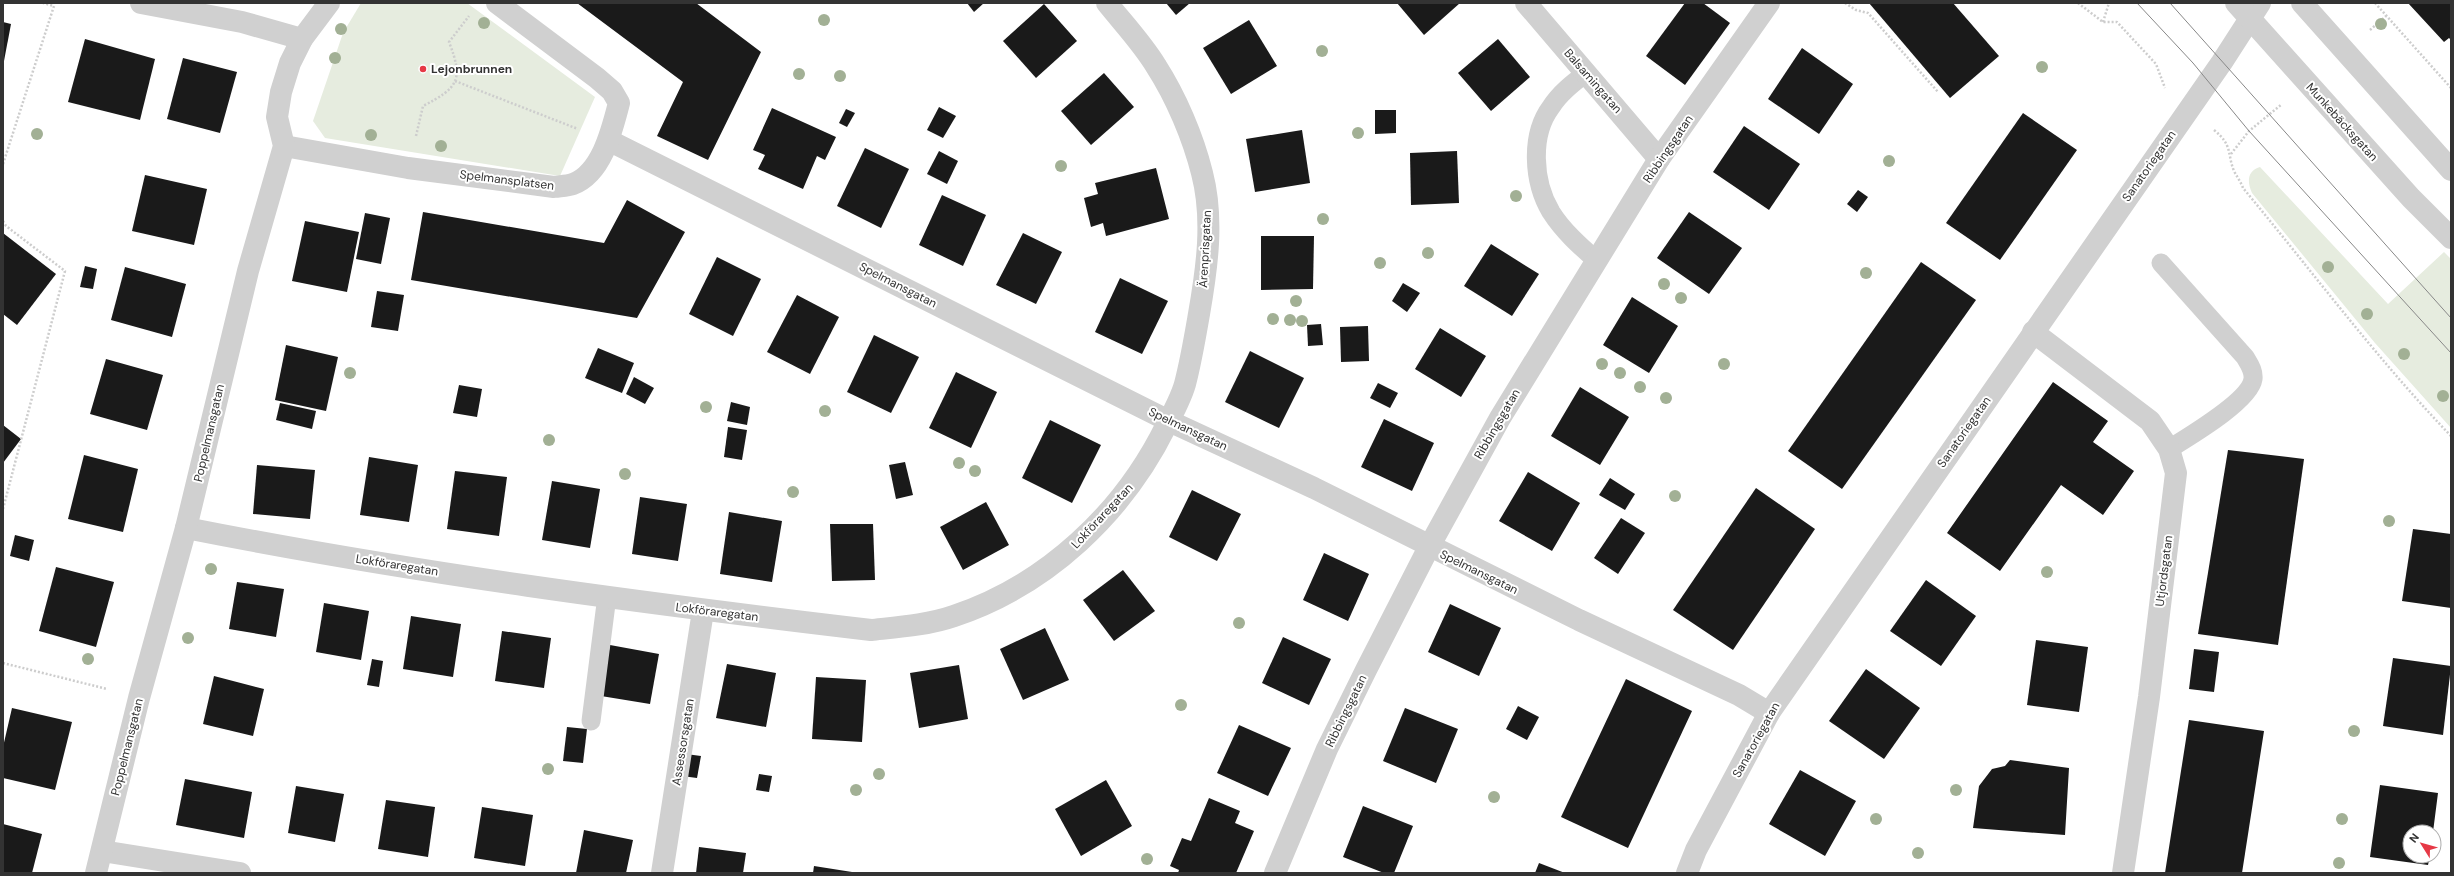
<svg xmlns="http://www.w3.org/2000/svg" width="2454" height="876" font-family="'DM Sans',sans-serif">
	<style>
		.green { fill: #e6ecdf }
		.building { fill: #1a1a1a }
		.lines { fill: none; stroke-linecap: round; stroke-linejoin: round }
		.path { stroke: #cdcdcd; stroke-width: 2.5; stroke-dasharray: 2 2; stroke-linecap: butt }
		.service { stroke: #d0d0d0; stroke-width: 19 }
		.minor { stroke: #d0d0d0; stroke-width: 22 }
		.tertiary { stroke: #d0d0d0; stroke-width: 22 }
		.tram { stroke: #888; stroke-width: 1 }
		.tree { fill: #a2b095 }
		.poi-dot { fill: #e63946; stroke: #fff; stroke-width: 1.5 }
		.labels { text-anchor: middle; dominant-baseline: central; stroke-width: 4; stroke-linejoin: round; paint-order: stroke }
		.poi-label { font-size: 12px; font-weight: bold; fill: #333; stroke: #fff; text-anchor: start }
		.street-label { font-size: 12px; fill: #333; stroke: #fff }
	</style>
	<rect width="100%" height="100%" fill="#fff"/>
	<g class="green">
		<path d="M361,3H467L595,97L560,176L325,138L313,121L343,33Z"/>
		<path d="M2260,167L2388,304L2444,252L2451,259V428L2375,343L2252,193C2247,182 2247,171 2260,167Z"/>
	</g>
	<g class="building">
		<path d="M577,3H696L761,52L708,160L657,136L683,82Z"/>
		<path d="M967,3H984L974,12Z"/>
		<path d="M1166,3H1190L1176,15Z"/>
		<path d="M1397,3H1460L1424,35Z"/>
		<path d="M1685,3H1703L1730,23L1685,85L1646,56Z"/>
		<path d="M1869,3H1953L1999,56L1950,98Z"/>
		<path d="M2408,3H2451V40L2449,38L2444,42Z"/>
		<path d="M1044,4L1077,41L1036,78L1003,41Z"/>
		<path d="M1249,20L1277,66L1231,94L1203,48Z"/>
		<path d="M3,22L11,24L4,61H3Z"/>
		<path d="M85,39L155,59L140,120L68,102Z"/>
		<path d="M1498,39L1530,77L1491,111L1458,73Z"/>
		<path d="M1802,48L1853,84L1819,134L1768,99Z"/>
		<path d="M183,58L237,72L220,133L167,119Z"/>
		<path d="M1104,73L1134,107L1091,145L1061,111Z"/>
		<path d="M939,107L956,116L943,138L927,130Z"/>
		<path d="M772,108L836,137L825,160L817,156L803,189L758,169L765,155L753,150Z"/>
		<path d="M846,109L855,113L847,127L839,123Z"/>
		<path d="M1375,110H1396V133L1375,134Z"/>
		<path d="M2023,113L2077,150L2000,260L1946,223Z"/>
		<path d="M1744,126L1800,164L1769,210L1713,172Z"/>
		<path d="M1302,130L1310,183L1255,192L1246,139Z"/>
		<path d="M865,148L909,169L881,228L837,206Z"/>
		<path d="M939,151L958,161L947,184L927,174Z"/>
		<path d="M1457,151L1459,203L1411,205L1410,153Z"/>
		<path d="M1156,168L1169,219L1106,236L1103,223L1091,227L1084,198L1098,194L1095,183Z"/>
		<path d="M145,175L207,189L194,245L132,231Z"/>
		<path d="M1858,190L1868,197L1857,212L1847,204Z"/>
		<path d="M942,195L986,215L963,266L919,245Z"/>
		<path d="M627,200L685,232L637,318L411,280L423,212L604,243Z"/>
		<path d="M1689,212L1742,248L1709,294L1657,258Z"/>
		<path d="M365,213L390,218L381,264L356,259Z"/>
		<path d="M305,221L359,232L347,292L292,281Z"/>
		<path d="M3,233L56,274L17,325L3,314Z"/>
		<path d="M1023,233L1062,252L1036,304L996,285Z"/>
		<path d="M1261,236H1314L1313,289L1261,290Z"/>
		<path d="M1491,244L1539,274L1512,316L1464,286Z"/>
		<path d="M717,257L761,279L733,336L689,314Z"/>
		<path d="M1921,262L1976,300L1842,489L1788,451Z"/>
		<path d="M85,266L97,269L93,289L80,287Z"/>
		<path d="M125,267L186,284L172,337L111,320Z"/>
		<path d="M1120,278L1168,301L1142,354L1095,332Z"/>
		<path d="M1403,283L1420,293L1407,312L1392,301Z"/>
		<path d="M377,291L404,295L398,331L371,327Z"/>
		<path d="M797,295L839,317L810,374L767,352Z"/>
		<path d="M1632,297L1678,326L1649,373L1603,345Z"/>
		<path d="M1321,324L1323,345L1308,346L1307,325Z"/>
		<path d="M1368,326L1369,361L1341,362L1340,327Z"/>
		<path d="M1440,328L1486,356L1461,397L1415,369Z"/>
		<path d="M874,335L919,357L891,413L847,392Z"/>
		<path d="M286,345L338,357L326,411L275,400Z"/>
		<path d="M598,348L634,363L622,393L585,378Z"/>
		<path d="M1250,351L1304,378L1279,428L1225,402Z"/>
		<path d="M106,359L163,375L147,430L90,414Z"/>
		<path d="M956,372L997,392L971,448L929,428Z"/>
		<path d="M634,377L654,388L645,404L626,394Z"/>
		<path d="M2053,382L2108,421L2093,442L2134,471L2103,515L2061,485L2000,571L1947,533Z"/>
		<path d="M1378,383L1398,393L1390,408L1370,398Z"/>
		<path d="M459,385L482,389L477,417L453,413Z"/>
		<path d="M1580,387L1629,417L1600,465L1551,436Z"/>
		<path d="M731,402L750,407L747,425L727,421Z"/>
		<path d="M280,403L316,411L312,429L276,420Z"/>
		<path d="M1384,419L1434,443L1412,491L1361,467Z"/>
		<path d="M1050,420L1101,445L1072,503L1022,478Z"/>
		<path d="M3,425L21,439L3,463Z"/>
		<path d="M728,427L747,430L742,460L724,457Z"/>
		<path d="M2228,450L2304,459L2278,645L2198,634Z"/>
		<path d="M84,455L138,469L123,532L68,519Z"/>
		<path d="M369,457L418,465L409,522L360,515Z"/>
		<path d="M905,462L913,495L896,499L889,465Z"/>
		<path d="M257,465L315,470L310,519L253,514Z"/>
		<path d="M455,471L507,477L499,536L447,529Z"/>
		<path d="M1528,472L1580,503L1552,551L1499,521Z"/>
		<path d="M1610,478L1635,494L1625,510L1599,495Z"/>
		<path d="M552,481L600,489L590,548L542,540Z"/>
		<path d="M1756,488L1815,529L1733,650L1673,610Z"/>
		<path d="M1192,490L1241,514L1217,561L1169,537Z"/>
		<path d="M640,497L687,504L678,561L632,554Z"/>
		<path d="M986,502L1009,545L963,570L940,527Z"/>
		<path d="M729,512L782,521L772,582L720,574Z"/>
		<path d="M1621,518L1645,533L1618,574L1594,558Z"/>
		<path d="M830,524H873L875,580L832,581Z"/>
		<path d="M2413,529L2451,534V608L2402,601Z"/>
		<path d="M15,535L34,540L29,561L10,556Z"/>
		<path d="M1324,553L1369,574L1348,621L1303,600Z"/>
		<path d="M56,567L114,582L96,647L39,631Z"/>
		<path d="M1123,570L1155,611L1114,641L1083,600Z"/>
		<path d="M1926,580L1976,616L1941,666L1890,631Z"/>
		<path d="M237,582L284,589L276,637L229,629Z"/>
		<path d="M324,603L369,611L361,660L316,652Z"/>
		<path d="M1450,604L1501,628L1479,676L1428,652Z"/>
		<path d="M411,616L461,624L453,677L403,669Z"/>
		<path d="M1045,628L1069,680L1023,700L1000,649Z"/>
		<path d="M502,631L551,638L544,688L495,681Z"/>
		<path d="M1283,637L1331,659L1309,705L1262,683Z"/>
		<path d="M2036,640L2088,647L2079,712L2027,705Z"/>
		<path d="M610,645L659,654L650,704L601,696Z"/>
		<path d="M2194,649L2219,652L2214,692L2189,689Z"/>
		<path d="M2393,658L2451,666L2443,735L2383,726Z"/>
		<path d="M372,659L383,661L379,687L367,685Z"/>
		<path d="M727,664L776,673L766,727L716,718Z"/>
		<path d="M959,665L968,719L919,728L910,673Z"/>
		<path d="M1866,669L1920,708L1884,759L1829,721Z"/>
		<path d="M214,676L264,689L253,736L203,724Z"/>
		<path d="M816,677L866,680L862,742L812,739Z"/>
		<path d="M1626,679L1692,711L1628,848L1561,817Z"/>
		<path d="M1518,706L1539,717L1527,740L1506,729Z"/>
		<path d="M12,708L72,722L55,790L3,778V747Z"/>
		<path d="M1405,708L1458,729L1436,783L1383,761Z"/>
		<path d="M2189,720L2264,731L2242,873H2165Z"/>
		<path d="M1239,725L1291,748L1268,796L1217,773Z"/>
		<path d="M567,727L587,729L583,763L563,761Z"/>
		<path d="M686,754L701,756L697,778L682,776Z"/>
		<path d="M2010,760L2069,768L2065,835L1973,828L1979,786L1992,769L2005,766Z"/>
		<path d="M1800,770L1856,801L1825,856L1769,824Z"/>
		<path d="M759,774L772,776L769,792L756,790Z"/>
		<path d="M185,779L252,792L244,838L176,825Z"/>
		<path d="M1106,780L1132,826L1081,856L1055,809Z"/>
		<path d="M2380,785L2438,793L2433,832H2410V856H2430L2428,865L2370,857Z"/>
		<path d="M296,786L344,794L335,842L288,833Z"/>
		<path d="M1209,798L1240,811L1235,823L1254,831L1236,873H1178L1179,870L1170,866L1182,838L1191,841Z"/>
		<path d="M386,800L435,807L428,857L378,849Z"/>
		<path d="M1363,806L1413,826L1394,873H1384L1343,857Z"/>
		<path d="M482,807L533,815L525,866L474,858Z"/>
		<path d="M3,824L42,834L32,873H3Z"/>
		<path d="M584,830L633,840L626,873H576Z"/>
		<path d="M699,847L746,853L743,873H696Z"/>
		<path d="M1539,863L1565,873H1535Z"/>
		<path d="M814,866L852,872V873H813Z"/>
	</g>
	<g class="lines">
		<g class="path">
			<path d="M1845,3L1856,10L1868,13L1938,92"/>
			<path d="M2078,3L2103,22H2117L2156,64L2165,88"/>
			<path d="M2375,3L2451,88"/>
			<path d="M2103,22L2109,3"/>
			<path d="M2370,30L2386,16"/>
			<path d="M455,81L578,129"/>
			<path d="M2214,130C2233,145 2227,154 2234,171C2237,177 2241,182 2243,188C2312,271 2376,358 2451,436"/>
			<path d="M416,136L423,106C458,88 464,80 449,42L469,16"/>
			<path d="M2231,154L2249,131L2282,104"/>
			<path d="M3,164L54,6L43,3"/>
			<path d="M3,221L6,226L65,271L3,509"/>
			<path d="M3,663L107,689"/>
		</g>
		<g class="service">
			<path d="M1586,73C1573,83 1560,93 1551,107C1530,135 1533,182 1551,212C1563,231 1580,246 1597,261"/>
			<path d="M2161,263L2245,357C2249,364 2254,370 2253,379C2250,401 2188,437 2169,449"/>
			<path d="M591,721L607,596"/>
		</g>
		<g class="minor">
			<path d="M141,3L242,22L302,39"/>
			<path d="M1526,3L1659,159"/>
			<path d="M610,141L1169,421L1314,488L1579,620L1739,695L1769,713"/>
			<path d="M284,146L408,168L554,187C560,186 567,186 573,184C602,173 612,130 619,103L612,91L597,78L497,3"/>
			<path d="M2033,332L2150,421L2169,449L2176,473L2149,697L2123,873"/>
			<path d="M186,528C413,573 642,603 871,630C899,627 928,625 954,616C1047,585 1123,513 1166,426C1173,413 1181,398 1185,384C1191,361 1195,337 1199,314C1207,268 1214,219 1202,173C1193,137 1176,97 1156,66C1142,43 1123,23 1107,3"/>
			<path d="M102,851L240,873"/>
			<path d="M96,873L139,698L186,528L248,271L284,146L277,117L281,92L290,63L302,39L329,3"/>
			<path d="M662,873L703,611"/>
			<path d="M1275,873L1327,749L1366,670L1429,547L1500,418L1659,159L1769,3"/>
			<path d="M1687,873L1696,850L1769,713L2222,62L2260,3"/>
		</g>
		<g class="tertiary">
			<path d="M2236,3L2411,198L2451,238"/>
			<path d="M2302,3L2451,170"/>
		</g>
		<g class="tram">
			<path d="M2137,3L2193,63L2249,131L2451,353"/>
			<path d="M2170,3L2451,318"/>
		</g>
	</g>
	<g class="tree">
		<circle cx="824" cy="20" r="6"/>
		<circle cx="484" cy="23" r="6"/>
		<circle cx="2381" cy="24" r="6"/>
		<circle cx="341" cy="29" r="6"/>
		<circle cx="1322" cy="51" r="6"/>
		<circle cx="335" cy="58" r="6"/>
		<circle cx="2042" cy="67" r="6"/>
		<circle cx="799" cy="74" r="6"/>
		<circle cx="840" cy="76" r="6"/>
		<circle cx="1358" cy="133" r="6"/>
		<circle cx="37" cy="134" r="6"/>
		<circle cx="371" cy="135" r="6"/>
		<circle cx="441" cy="146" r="6"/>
		<circle cx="1889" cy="161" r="6"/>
		<circle cx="1061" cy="166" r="6"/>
		<circle cx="1516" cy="196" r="6"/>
		<circle cx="1323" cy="219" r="6"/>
		<circle cx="1428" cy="253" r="6"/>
		<circle cx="1380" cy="263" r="6"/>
		<circle cx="2328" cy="267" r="6"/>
		<circle cx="1866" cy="273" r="6"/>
		<circle cx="1664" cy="284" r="6"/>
		<circle cx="1681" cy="298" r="6"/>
		<circle cx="1296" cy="301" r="6"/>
		<circle cx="2367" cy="314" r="6"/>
		<circle cx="1273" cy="319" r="6"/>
		<circle cx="1290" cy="320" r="6"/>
		<circle cx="1302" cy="321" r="6"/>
		<circle cx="2404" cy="354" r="6"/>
		<circle cx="1602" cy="364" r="6"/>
		<circle cx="1724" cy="364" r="6"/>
		<circle cx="350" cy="373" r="6"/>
		<circle cx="1620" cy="373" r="6"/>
		<circle cx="1640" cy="387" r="6"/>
		<circle cx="2443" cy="396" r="6"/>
		<circle cx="1666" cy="398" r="6"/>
		<circle cx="706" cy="407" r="6"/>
		<circle cx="825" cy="411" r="6"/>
		<circle cx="549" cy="440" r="6"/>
		<circle cx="959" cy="463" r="6"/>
		<circle cx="975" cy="471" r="6"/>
		<circle cx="625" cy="474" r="6"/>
		<circle cx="793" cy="492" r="6"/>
		<circle cx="1675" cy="496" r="6"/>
		<circle cx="2389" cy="521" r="6"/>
		<circle cx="211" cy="569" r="6"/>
		<circle cx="2047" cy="572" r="6"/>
		<circle cx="1239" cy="623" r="6"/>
		<circle cx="188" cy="638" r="6"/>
		<circle cx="88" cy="659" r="6"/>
		<circle cx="1181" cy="705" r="6"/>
		<circle cx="2354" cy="731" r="6"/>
		<circle cx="548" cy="769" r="6"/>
		<circle cx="879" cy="774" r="6"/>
		<circle cx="856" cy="790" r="6"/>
		<circle cx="1956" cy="790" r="6"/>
		<circle cx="1494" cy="797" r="6"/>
		<circle cx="1876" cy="819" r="6"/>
		<circle cx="2342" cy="819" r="6"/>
		<circle cx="1918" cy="853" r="6"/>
		<circle cx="1147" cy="859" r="6"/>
		<circle cx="2339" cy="863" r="6"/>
	</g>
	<circle class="poi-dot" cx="423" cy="69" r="4"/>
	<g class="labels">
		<g class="poi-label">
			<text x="431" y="69">Lejonbrunnen</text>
		</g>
		<g class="street-label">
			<text transform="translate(1593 81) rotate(49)">Balsamingatan</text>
			<text transform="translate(2342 122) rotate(48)">Munkebäcksgatan</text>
			<text transform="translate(1668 149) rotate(-56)">Ribbingsgatan</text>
			<text transform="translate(2149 166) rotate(-55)">Sanatoriegatan</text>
			<text transform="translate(507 180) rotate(7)">Spelmansplatsen</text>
			<text transform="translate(1205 249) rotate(-87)">Ärenprisgatan</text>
			<text transform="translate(898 285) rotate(27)">Spelmansgatan</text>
			<text transform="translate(1497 424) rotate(-60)">Ribbingsgatan</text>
			<text transform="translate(1188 429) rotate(25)">Spelmansgatan</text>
			<text transform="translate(1964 432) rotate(-55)">Sanatoriegatan</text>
			<text transform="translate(209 433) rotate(-77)">Poppelmansgatan</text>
			<text transform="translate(1102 516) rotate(-47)">Lokföraregatan</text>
			<text transform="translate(397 565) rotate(9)">Lokföraregatan</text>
			<text transform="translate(2164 571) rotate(-83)">Utjordsgatan</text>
			<text transform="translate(1479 572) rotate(26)">Spelmansgatan</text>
			<text transform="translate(717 612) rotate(7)">Lokföraregatan</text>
			<text transform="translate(1346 711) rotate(-64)">Ribbingsgatan</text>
			<text transform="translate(1756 740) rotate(-61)">Sanatoriegatan</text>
			<text transform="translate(683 742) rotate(-81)">Assessorsgatan</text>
			<text transform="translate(127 747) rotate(-76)">Poppelmansgatan</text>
		</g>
	</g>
	<rect width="2454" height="876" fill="none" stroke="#333333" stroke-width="8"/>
	<g transform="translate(2422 844) rotate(307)"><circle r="19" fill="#ffffff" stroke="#adadad"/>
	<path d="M0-3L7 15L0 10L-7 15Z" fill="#e63946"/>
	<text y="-6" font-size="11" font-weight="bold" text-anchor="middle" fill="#333333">N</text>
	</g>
</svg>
